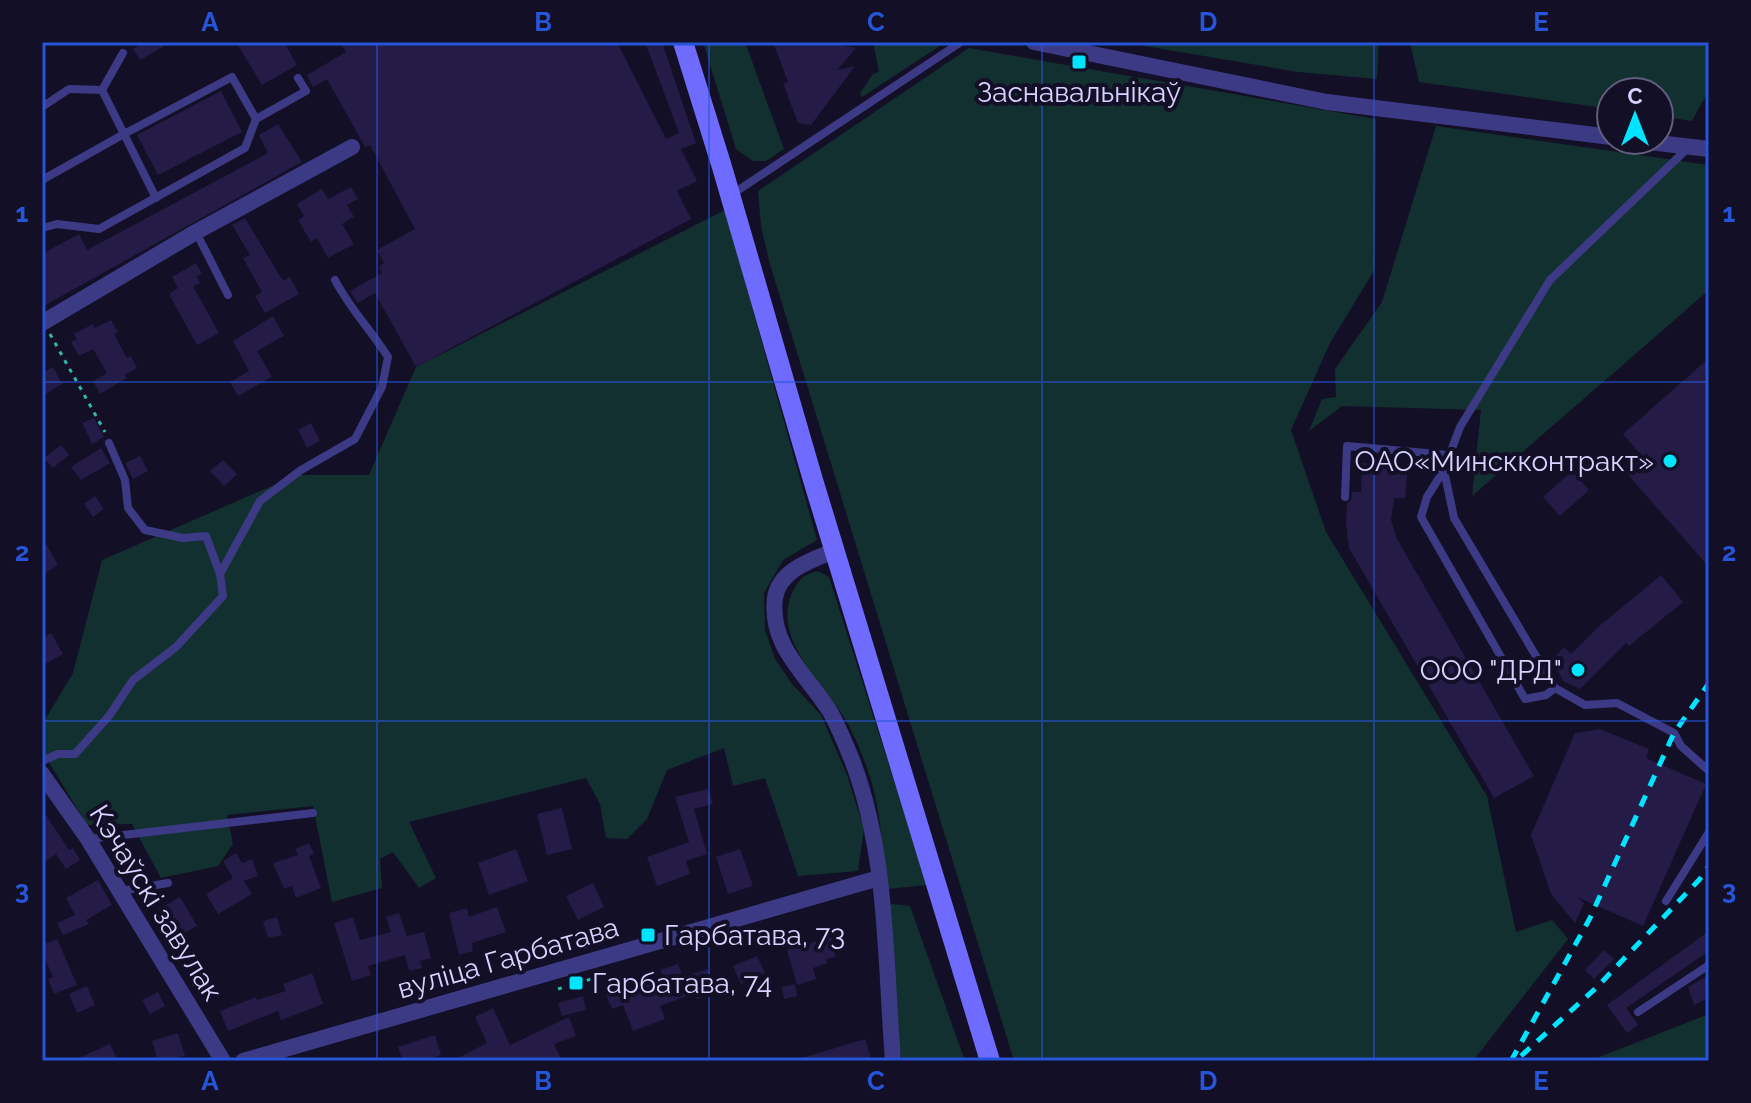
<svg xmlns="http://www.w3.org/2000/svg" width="1751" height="1103" font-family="Raleway,sans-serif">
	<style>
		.green { fill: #12302f }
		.building { fill: #241b47 }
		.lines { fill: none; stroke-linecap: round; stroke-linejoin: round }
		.path { stroke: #2fb8b0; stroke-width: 3; stroke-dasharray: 4 6; stroke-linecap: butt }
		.service { stroke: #3d3a85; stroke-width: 8 }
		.minor { stroke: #3d3a85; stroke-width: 16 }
		.secondary { stroke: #6f6bff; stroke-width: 20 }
		.rail { stroke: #00e5ff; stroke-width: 5; stroke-dasharray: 12 10; stroke-linecap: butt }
		.grid { fill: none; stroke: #2655da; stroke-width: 2; stroke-opacity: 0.55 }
		.poi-dot { fill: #00e5ff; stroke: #130f26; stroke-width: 3 }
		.labels { text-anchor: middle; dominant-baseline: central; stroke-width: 8; stroke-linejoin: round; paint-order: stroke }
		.poi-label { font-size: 28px; fill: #d9d4ff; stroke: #130f26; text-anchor: end }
		.street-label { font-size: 28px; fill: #d9d4ff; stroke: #130f26 }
		.neatline { fill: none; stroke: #2655da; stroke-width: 3 }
		.grid-label { font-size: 26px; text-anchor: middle; font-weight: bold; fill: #2655da }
	</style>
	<rect width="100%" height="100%" fill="#130f26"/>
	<g class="green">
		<path d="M703,42H745L784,149L766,161H753L736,149Z"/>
		<path d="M873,42H946L862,97L860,93L873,74L879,72Z"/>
		<path d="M1121,42H1379L1377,79L1298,72Z"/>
		<path d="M1410,42H1709V90L1692,121L1659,116V92H1611V109L1419,82Z"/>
		<path d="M969,48L1376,119L1375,269L1330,343L1291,430L1326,532L1487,796L1516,932L1552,920L1568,939L1473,1061H1014L769,261L761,226L758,191Z"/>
		<path d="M1436,126L1709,165V290L1472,496L1481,410L1342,406L1309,431L1322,399L1336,397L1335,369L1382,302Z"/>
		<path d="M725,210L817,540L783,560L764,593L765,630L775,659L792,684L821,715L847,775L864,829L858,871L798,876L765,778L733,786L724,748L667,770L647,819L627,839L606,838L600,804L586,778L409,822L436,878L419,888L393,852L380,859L382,888L332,902L313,806L227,815L233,844L218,866L161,878L132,824L87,825L42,751V725L73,673L102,560L297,475H369L416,367Z"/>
		<path d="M818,571L829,577L927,885L887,889C882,850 881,805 867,768C861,751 853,732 844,717C822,682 772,639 792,593C798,580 804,574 818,571Z"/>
		<path d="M891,904L910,906L965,1061H903L895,1040L884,911Z"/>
		<path d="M1709,1014V1061H1589Z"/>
	</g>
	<g class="building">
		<path d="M144,42H171L140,60L133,49Z"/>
		<path d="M236,42H284L297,65L262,85Z"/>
		<path d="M340,42H617L666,139L679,133L645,42H662L696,143L681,149L697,181L677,191L691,219L416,367L375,293L358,303L350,291L382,273L379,267L384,263L377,250L415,229L370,145L365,147L327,79L313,87L307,75L346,52Z"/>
		<path d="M773,42H823L856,48L837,70L855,66L811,125L798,123L783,83L788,82Z"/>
		<path d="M221,91L242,132L158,175L137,135Z"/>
		<path d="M278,124L302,162L42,307V254L79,234L87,250L268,153L259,135Z"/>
		<path d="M351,187L358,199L347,205L354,217L342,224L354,244L328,258L317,238L311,242L298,220L304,216L297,204L322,189L328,199Z"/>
		<path d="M245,218L283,281L290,277L299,294L265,313L255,296L262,292L243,258L250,255L232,225Z"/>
		<path d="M196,263L202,274L197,276L200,283L193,286L219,333L197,345L169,294L178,288L172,277Z"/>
		<path d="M273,316L284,336L257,351L272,377L238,396L230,382L249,371L233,341Z"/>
		<path d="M111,320L118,332L114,334L127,358L131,356L137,368L125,375L127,378L100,394L93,381L107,373L93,349L79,356L71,342L77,339L74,334L93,324L95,328Z"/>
		<path d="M1709,358V567L1623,469L1640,454L1623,434Z"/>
		<path d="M53,367L62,384L42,396V373Z"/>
		<path d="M94,418L104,437L92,444L82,423Z"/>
		<path d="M311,423L320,441L307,448L298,430Z"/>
		<path d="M61,445L69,455L53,468L44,458Z"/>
		<path d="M101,448L110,463L81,480L71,467Z"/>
		<path d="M140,456L148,471L133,479L125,463Z"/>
		<path d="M223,460L237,474L224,486L210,471Z"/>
		<path d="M1362,463L1408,466L1405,498H1394L1391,520L1397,539L1534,776L1494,798L1349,548L1346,523L1347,504L1351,500L1352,492H1361Z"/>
		<path d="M1572,471L1589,490L1560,516L1543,497Z"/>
		<path d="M95,496L104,509L93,517L84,504Z"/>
		<path d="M42,537L58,565L42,575Z"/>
		<path d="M1661,575L1683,602L1629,646L1626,643L1580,689L1563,681L1553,659L1564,647L1571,654L1598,627Z"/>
		<path d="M51,633L63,654L42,666V638Z"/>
		<path d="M1600,729L1649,749L1646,758L1706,784L1643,926L1577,897L1584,903L1575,923L1551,894L1531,835L1575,733Z"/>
		<path d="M708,789L713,804L694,809L707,854L686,861L690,874L657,886L647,857L689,842L675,797Z"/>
		<path d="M562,808L572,849L547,855L537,814Z"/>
		<path d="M42,809L69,850L73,848L80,860L66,869L56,854L46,861L42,854Z"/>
		<path d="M309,843L314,854L309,856L321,888L296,898L292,886L284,889L273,863L298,855L295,849Z"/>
		<path d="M516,849L528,881L489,895L478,863Z"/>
		<path d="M740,849L753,886L728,894L716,857Z"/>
		<path d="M236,853L242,863L252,859L258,876L244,881L252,894L218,914L206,894L233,878L223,861Z"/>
		<path d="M98,880L112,905L86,920L89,924L63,935L57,923L75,915L66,898Z"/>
		<path d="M593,883L604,907L578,920L566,896Z"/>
		<path d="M180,897L197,926L175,938L159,909Z"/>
		<path d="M497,907L506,932L472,943L473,951L459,955L449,913L467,908L469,917Z"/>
		<path d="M399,913L407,936L424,932L431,958L420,961L422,968L409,971L405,955L368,966L371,975L352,981L334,923L353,917L360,940L391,932L386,917Z"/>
		<path d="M277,917L282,935L268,938L263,921Z"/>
		<path d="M1709,931V951L1626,1008L1638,1025L1627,1033L1607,1005Z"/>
		<path d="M831,937L836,957L826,959L827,963L813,968L816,979L797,985L787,950Z"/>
		<path d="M57,939L77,985L54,994L48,979L53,977L42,952V945Z"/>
		<path d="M1604,950L1614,959L1594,979L1585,970Z"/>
		<path d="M757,956L765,973L741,984L733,966Z"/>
		<path d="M678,964L683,977L708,969L716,993L697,999L695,993L660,1006L665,1019L633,1031L623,1005L612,1009L606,995L628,986L630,991L663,978L660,970Z"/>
		<path d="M312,973L323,1004L281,1020L278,1011L228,1031L220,1011L256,997L257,1000L286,991L283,984Z"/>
		<path d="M1709,975V998L1694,1005L1688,987Z"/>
		<path d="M795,984L797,996L784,999L782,987Z"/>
		<path d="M87,986L95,1005L77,1013L69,994Z"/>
		<path d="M158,992L165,1006L150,1014L142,1000Z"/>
		<path d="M583,996L586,1010L562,1016L558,1003Z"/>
		<path d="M493,1008L510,1045L569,1017L576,1036L554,1044L562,1061H452L487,1043L475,1017Z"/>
		<path d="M178,1033L185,1056L158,1061L152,1041Z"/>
		<path d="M435,1035L441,1055L424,1061H403L398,1047Z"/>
		<path d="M865,1039L872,1061H803L802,1058Z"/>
		<path d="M110,1044L118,1061H72Z"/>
	</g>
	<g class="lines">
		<g class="path">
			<path d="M50,334L105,432"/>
			<path d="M558,989L598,977"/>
		</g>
		<g class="service">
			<path d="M42,107L69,89L102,90L123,53"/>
			<path d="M256,119L306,91L298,78"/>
			<path d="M1689,147L1550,280L1460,427L1444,470L1454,518L1555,688L1585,705L1617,703L1674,733L1681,746L1709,771"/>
			<path d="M42,180L124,134L156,198"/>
			<path d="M731,195L961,42"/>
			<path d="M42,228L57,224L99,229L245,148L256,119L232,77L124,134L102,90"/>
			<path d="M196,232L228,295"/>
			<path d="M109,443L125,480L128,508L145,530L183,538L206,536L220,574"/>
			<path d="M1444,470L1427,497L1421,517L1525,699L1546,695L1555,688"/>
			<path d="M1345,497L1347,446L1449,455"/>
			<path d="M42,761L58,754H75L109,716L133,680L176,647L223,596L220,574L260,501L301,470L355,439L382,387L388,357C371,330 350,309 335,280"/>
			<path d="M89,839L313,813"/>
			<path d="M121,891L168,883"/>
			<path d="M1666,901L1709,832"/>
			<path d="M1638,1012L1709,965"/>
		</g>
		<g class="minor">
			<path d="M1034,42L1327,102L1611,137"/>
			<path d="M1632,140L1709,149"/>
			<path d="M42,323L196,232L352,147"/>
			<path d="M834,551C812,560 779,570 775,598C769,645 805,673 829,710C838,725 845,743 852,760C888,854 885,961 893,1061"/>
			<path d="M42,774L88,839L223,1061"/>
			<path d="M243,1061L879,878"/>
		</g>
		<path class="secondary" d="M683,42L722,167L813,480L990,1061"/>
		<g class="rail">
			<path d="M1521,1056L1596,988L1699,880L1709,866"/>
			<path d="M1511,1061L1590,918L1674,733L1709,683"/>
		</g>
	</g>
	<path class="grid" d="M377,42V1061M709,42V1061M1042,42V1061M1374,42V1061M42,382H1709M42,721H1709"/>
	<g class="poi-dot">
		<rect x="1071" y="54" width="16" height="16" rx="4"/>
		<circle cx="1670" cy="461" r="8"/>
		<circle cx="1578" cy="670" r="8"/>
		<rect x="640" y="927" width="16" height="16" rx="4"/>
		<rect x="568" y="975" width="16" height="16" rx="4"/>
	</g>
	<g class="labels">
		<g class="poi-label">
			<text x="1079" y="92" text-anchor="middle">Заснавальнікаў</text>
			<text x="1654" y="461">ОАО«Минскконтракт»</text>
			<text x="1562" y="670">ООО "ДРД"</text>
			<text x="664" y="935" text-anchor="start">Гарбатава, 73</text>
			<text x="592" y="983" text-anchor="start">Гарбатава, 74</text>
		</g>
		<g class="street-label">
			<text transform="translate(156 903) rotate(58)">Кэчаўскі завулак</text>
			<text transform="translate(508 958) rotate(-16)">вуліца Гарбатава</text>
		</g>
	</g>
	<rect width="1751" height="1103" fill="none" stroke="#130f26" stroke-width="88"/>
	<g transform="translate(1635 116)"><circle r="38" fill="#130f26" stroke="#625e7d" stroke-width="2"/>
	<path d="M0-6L14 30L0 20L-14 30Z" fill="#00e5ff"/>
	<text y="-12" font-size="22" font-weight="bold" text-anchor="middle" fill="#d9d4ff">С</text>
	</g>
	<rect x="44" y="44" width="1663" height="1015" class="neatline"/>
	<g class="grid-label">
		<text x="210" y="31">A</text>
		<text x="543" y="31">B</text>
		<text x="876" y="31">C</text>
		<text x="1208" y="31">D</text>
		<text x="1541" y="31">E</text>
		<text x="22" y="222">1</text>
		<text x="1729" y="222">1</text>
		<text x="22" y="561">2</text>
		<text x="1729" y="561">2</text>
		<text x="22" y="899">3</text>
		<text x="1729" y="899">3</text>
		<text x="210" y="1090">A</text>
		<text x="543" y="1090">B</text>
		<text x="876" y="1090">C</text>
		<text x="1208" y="1090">D</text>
		<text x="1541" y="1090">E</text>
	</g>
</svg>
